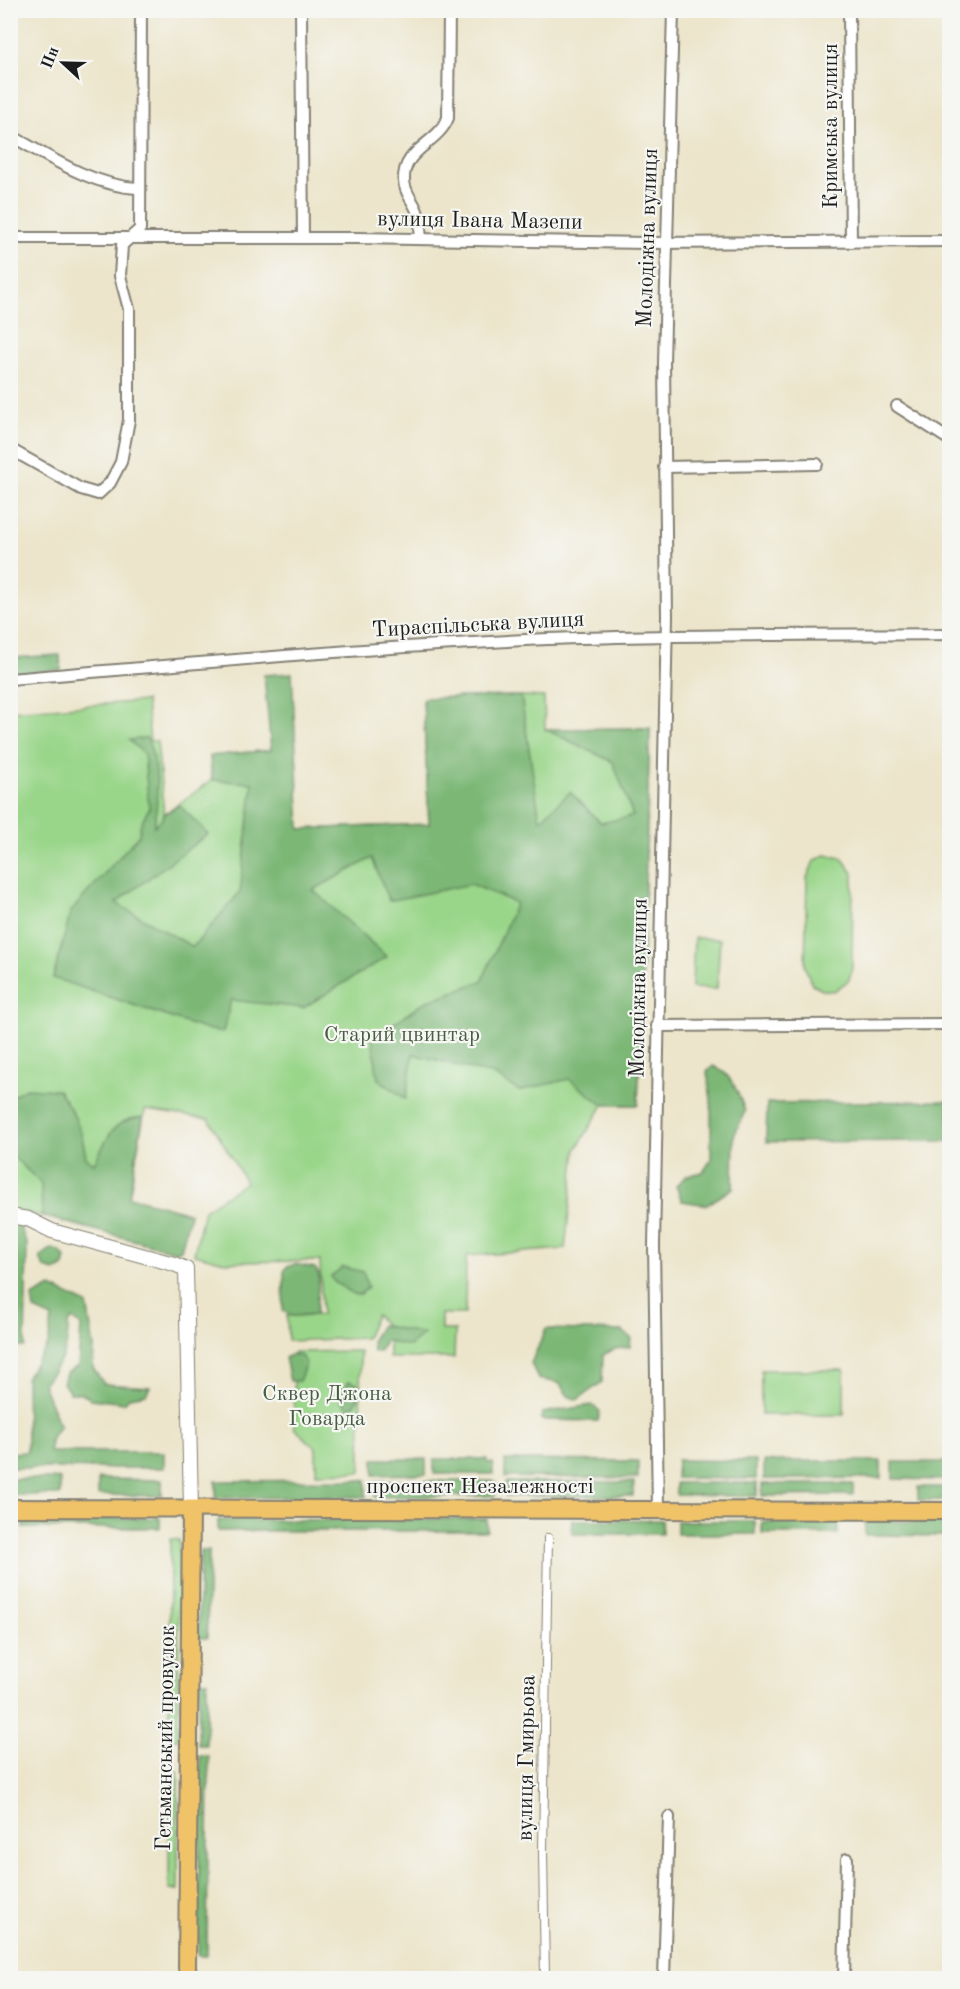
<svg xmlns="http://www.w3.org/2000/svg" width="960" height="1989" font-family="'Old Standard TT',serif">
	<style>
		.green { fill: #9ad68a; stroke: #5b7953; stroke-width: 1.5 }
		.forest { fill: #7bb776; stroke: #4c6a49; stroke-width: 1.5 }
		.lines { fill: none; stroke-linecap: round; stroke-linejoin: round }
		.pedestrian-casing { stroke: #848074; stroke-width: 10 }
		.minor-casing { stroke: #848074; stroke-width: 14 }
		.tertiary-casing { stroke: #848074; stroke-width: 16 }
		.primary-casing { stroke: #848074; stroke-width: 20 }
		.pedestrian { stroke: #fff; stroke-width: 8 }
		.minor { stroke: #fff; stroke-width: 10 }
		.tertiary { stroke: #fff; stroke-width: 14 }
		.primary { stroke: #f0c369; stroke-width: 16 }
		.labels { text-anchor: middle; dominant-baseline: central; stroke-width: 4.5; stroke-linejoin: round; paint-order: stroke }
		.street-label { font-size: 22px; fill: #1c1c1c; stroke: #f6f6f2 }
		.park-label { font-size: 22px; fill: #485d42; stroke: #f6f6f2 }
	</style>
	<rect width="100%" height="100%" fill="#f6f6f2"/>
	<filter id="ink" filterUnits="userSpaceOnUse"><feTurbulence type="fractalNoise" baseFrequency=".0167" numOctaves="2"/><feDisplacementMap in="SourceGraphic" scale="12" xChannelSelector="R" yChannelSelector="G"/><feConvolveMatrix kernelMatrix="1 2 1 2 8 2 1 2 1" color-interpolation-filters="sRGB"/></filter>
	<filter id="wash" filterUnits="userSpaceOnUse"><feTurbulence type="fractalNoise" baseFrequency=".008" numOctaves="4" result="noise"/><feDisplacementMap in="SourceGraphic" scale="24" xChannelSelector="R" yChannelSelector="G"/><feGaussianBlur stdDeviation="1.35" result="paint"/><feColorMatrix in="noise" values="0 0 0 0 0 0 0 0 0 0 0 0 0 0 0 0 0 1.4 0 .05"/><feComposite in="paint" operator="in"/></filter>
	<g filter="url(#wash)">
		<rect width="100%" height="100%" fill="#ece5cb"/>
		<g class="green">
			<path d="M521,696L544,697L545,729L650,728L638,1105H603L576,1150L565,1249L466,1256L465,1314H441V1330H455L454,1358H389V1330L376,1315L366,1338L288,1341L287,1316L322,1315L320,1261L225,1262L194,1254L204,1210L246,1182L209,1119L145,1110L129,1197L190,1213L181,1250L175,1251L30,1213L11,1211V711L146,701L150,741H157L164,814L212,780L210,756L271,750L300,829L429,824L423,698Z"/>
			<path d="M825,855L842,858L853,873L852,968L849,980L834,991L822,990L812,984L805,967L807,878L814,861Z"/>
			<path d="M694,938L720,939L717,989L692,988Z"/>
			<path d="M360,1351L361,1472L316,1473V1448L294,1428V1352Z"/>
			<rect x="761" y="1370" width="83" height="45"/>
			<path d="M170,1539L179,1540L178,1739H169Z"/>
			<rect x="169" y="1771" width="9" height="119"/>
		</g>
		<g class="forest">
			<path d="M60,655L61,670L13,673L12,658Z"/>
			<path d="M292,673L300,829L429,824L423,698L521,696L540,820L570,792L601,823L633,816L613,762L545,729L650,728L638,1105H603L569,1079L519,1091L494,1075L413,1054L406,1099L378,1079L372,1038L425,1002L482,981L516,903L471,884L389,901L372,858L313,890L387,957L303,1008L231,1000L223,1032L204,1029L53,978L71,911L139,835L140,826L149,808L144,754L129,740L147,738C159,766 159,797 154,826L162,819L164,814L179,805L208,834L116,903L193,947L240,892L253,783L212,780L210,756L271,750L264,675Z"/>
			<path d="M713,1066C732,1073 738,1093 745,1111L734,1136L733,1188L707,1205L682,1201L676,1186L686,1176L703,1172L711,1160V1099L707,1072Z"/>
			<path d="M26,1088L58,1090C75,1114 82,1128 86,1158L94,1163C109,1138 110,1119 143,1117L129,1197L190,1213L181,1250L175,1251L42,1216L41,1183L11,1155V1097Z"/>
			<path d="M949,1101V1141L766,1142L767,1103Z"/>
			<path d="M19,1224L27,1244L25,1347H11V1225Z"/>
			<path d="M51,1249L59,1251L66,1258L64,1266L55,1271L44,1268L40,1257Z"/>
			<path d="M295,1264L315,1268L319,1275L316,1314L294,1316L283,1311L284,1272L286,1267Z"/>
			<path d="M343,1267L363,1272L368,1287L361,1294L355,1295L334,1282L331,1276Z"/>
			<path d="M51,1287L87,1304L94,1347L93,1368L104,1384L150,1387L146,1394L130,1397L124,1403L91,1399L81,1393H70L63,1383L66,1373L78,1366L81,1326L73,1319L68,1324C69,1353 61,1362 43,1384L60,1426L52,1437L49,1452H164V1468H11V1453L27,1452L26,1377L48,1345L52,1318L34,1310L32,1297Z"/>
			<path d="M381,1325L424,1334L409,1346L385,1341L379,1351L373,1352L372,1340Z"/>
			<path d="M546,1329L623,1331L631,1338L630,1347L615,1349L603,1355L602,1382L577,1400L568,1396L559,1383L538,1379L531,1363Z"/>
			<path d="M292,1354L301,1356L306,1363L299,1381H290L285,1358Z"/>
			<path d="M349,1381L357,1384L360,1393L355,1405L348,1408L341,1400L340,1393Z"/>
			<path d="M592,1405L600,1411L598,1421L542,1420V1413Z"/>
			<path d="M374,1459H426V1474L374,1475Z"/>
			<path d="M434,1459H487V1463H493V1474H434Z"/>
			<path d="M505,1460L638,1461V1478L505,1477Z"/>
			<path d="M677,1460L756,1461V1479L676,1478Z"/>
			<path d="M764,1461H881V1478L764,1479Z"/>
			<path d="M893,1462H949V1480L893,1479Z"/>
			<rect x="11" y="1479" width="49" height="16"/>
			<path d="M98,1479L162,1480V1496L98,1495Z"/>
			<path d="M366,1480V1497L216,1498V1481Z"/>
			<path d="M375,1481H495V1496L375,1497Z"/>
			<path d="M506,1482H634L633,1496H506Z"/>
			<path d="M676,1483H757V1496L676,1495Z"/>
			<path d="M762,1484H853V1495L762,1496Z"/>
			<rect x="918" y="1487" width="31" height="13"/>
			<path d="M160,1518V1528H23V1519Z"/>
			<path d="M487,1519V1531H218V1520Z"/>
			<rect x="572" y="1520" width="90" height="14"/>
			<rect x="677" y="1521" width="78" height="13"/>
			<path d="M838,1521V1534H762V1522Z"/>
			<path d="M865,1521L949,1522V1536L865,1535Z"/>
			<path d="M200,1551H209L207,1638H198Z"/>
			<path d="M199,1681H207L206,1745H198Z"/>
			<path d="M200,1756H209L207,1956H198Z"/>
		</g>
	</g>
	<g filter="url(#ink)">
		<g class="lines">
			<g class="pedestrian-casing">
				<path id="pedestrian" d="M545,1978L543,1852L548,1538"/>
			</g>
			<g class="minor-casing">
				<g id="minor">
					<path d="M301,10L303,238"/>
					<path d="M849,10L851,242"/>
					<path d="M10,135C49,157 93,186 138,188"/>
					<path d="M10,238H356L646,243L950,241"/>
					<path d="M421,239C420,230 420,219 417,211C413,200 405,194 404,181C402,149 438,144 448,118L449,10"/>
					<path d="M897,406L950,440"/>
					<path d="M10,449L81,489L98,494L110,483L121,462L129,420V309L120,276L122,245L140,229L141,10"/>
					<path d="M664,467L817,464"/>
					<path d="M10,679C189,664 368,647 548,639C682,634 816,635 950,634"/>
					<path d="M657,1026L950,1024"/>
					<path d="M658,1509L654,1245L667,616L664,363L673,10"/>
					<path d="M664,1978L669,1817"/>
					<path d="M844,1978L847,1859"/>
				</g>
			</g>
			<g class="tertiary-casing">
				<path id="tertiary" d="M10,1216L28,1219L52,1231L174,1264L186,1269L191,1509"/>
			</g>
			<g class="primary-casing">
				<g id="primary">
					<path d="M10,1508L950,1511"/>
					<path d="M189,1978L187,1968L191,1509"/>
				</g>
			</g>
			<use href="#pedestrian" class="pedestrian"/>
			<use href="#minor" class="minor"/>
			<use href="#tertiary" class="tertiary"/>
			<use href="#primary" class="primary"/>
		</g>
	</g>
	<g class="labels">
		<g class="street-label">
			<text transform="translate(831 126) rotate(-90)">Кримська вулиця</text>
			<text transform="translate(480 221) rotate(1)">вулиця Івана Мазепи</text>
			<text transform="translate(648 238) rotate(-88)">Молодіжна вулиця</text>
			<text transform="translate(478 625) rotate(-3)">Тираспільська вулиця</text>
			<text transform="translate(639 988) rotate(-89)">Молодіжна вулиця</text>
			<text x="480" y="1487">проспект Незалежності</text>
			<text transform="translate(166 1738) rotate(-89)">Гетьманський провулок</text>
			<text transform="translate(527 1758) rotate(-89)">вулиця Гмирьова</text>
		</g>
		<g class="park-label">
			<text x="402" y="1035">Старий цвинтар</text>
			<text x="327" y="1394">Сквер Джона<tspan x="327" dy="25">Говарда</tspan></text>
		</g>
	</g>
	<rect width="960" height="1989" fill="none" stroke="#f6f6f2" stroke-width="36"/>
	<g transform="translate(63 63) rotate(292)" stroke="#f6f6f2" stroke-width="4.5" paint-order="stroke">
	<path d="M0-4.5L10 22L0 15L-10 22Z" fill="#1c1c1c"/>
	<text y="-9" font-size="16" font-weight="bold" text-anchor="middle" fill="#1c1c1c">Пн</text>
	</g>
</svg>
